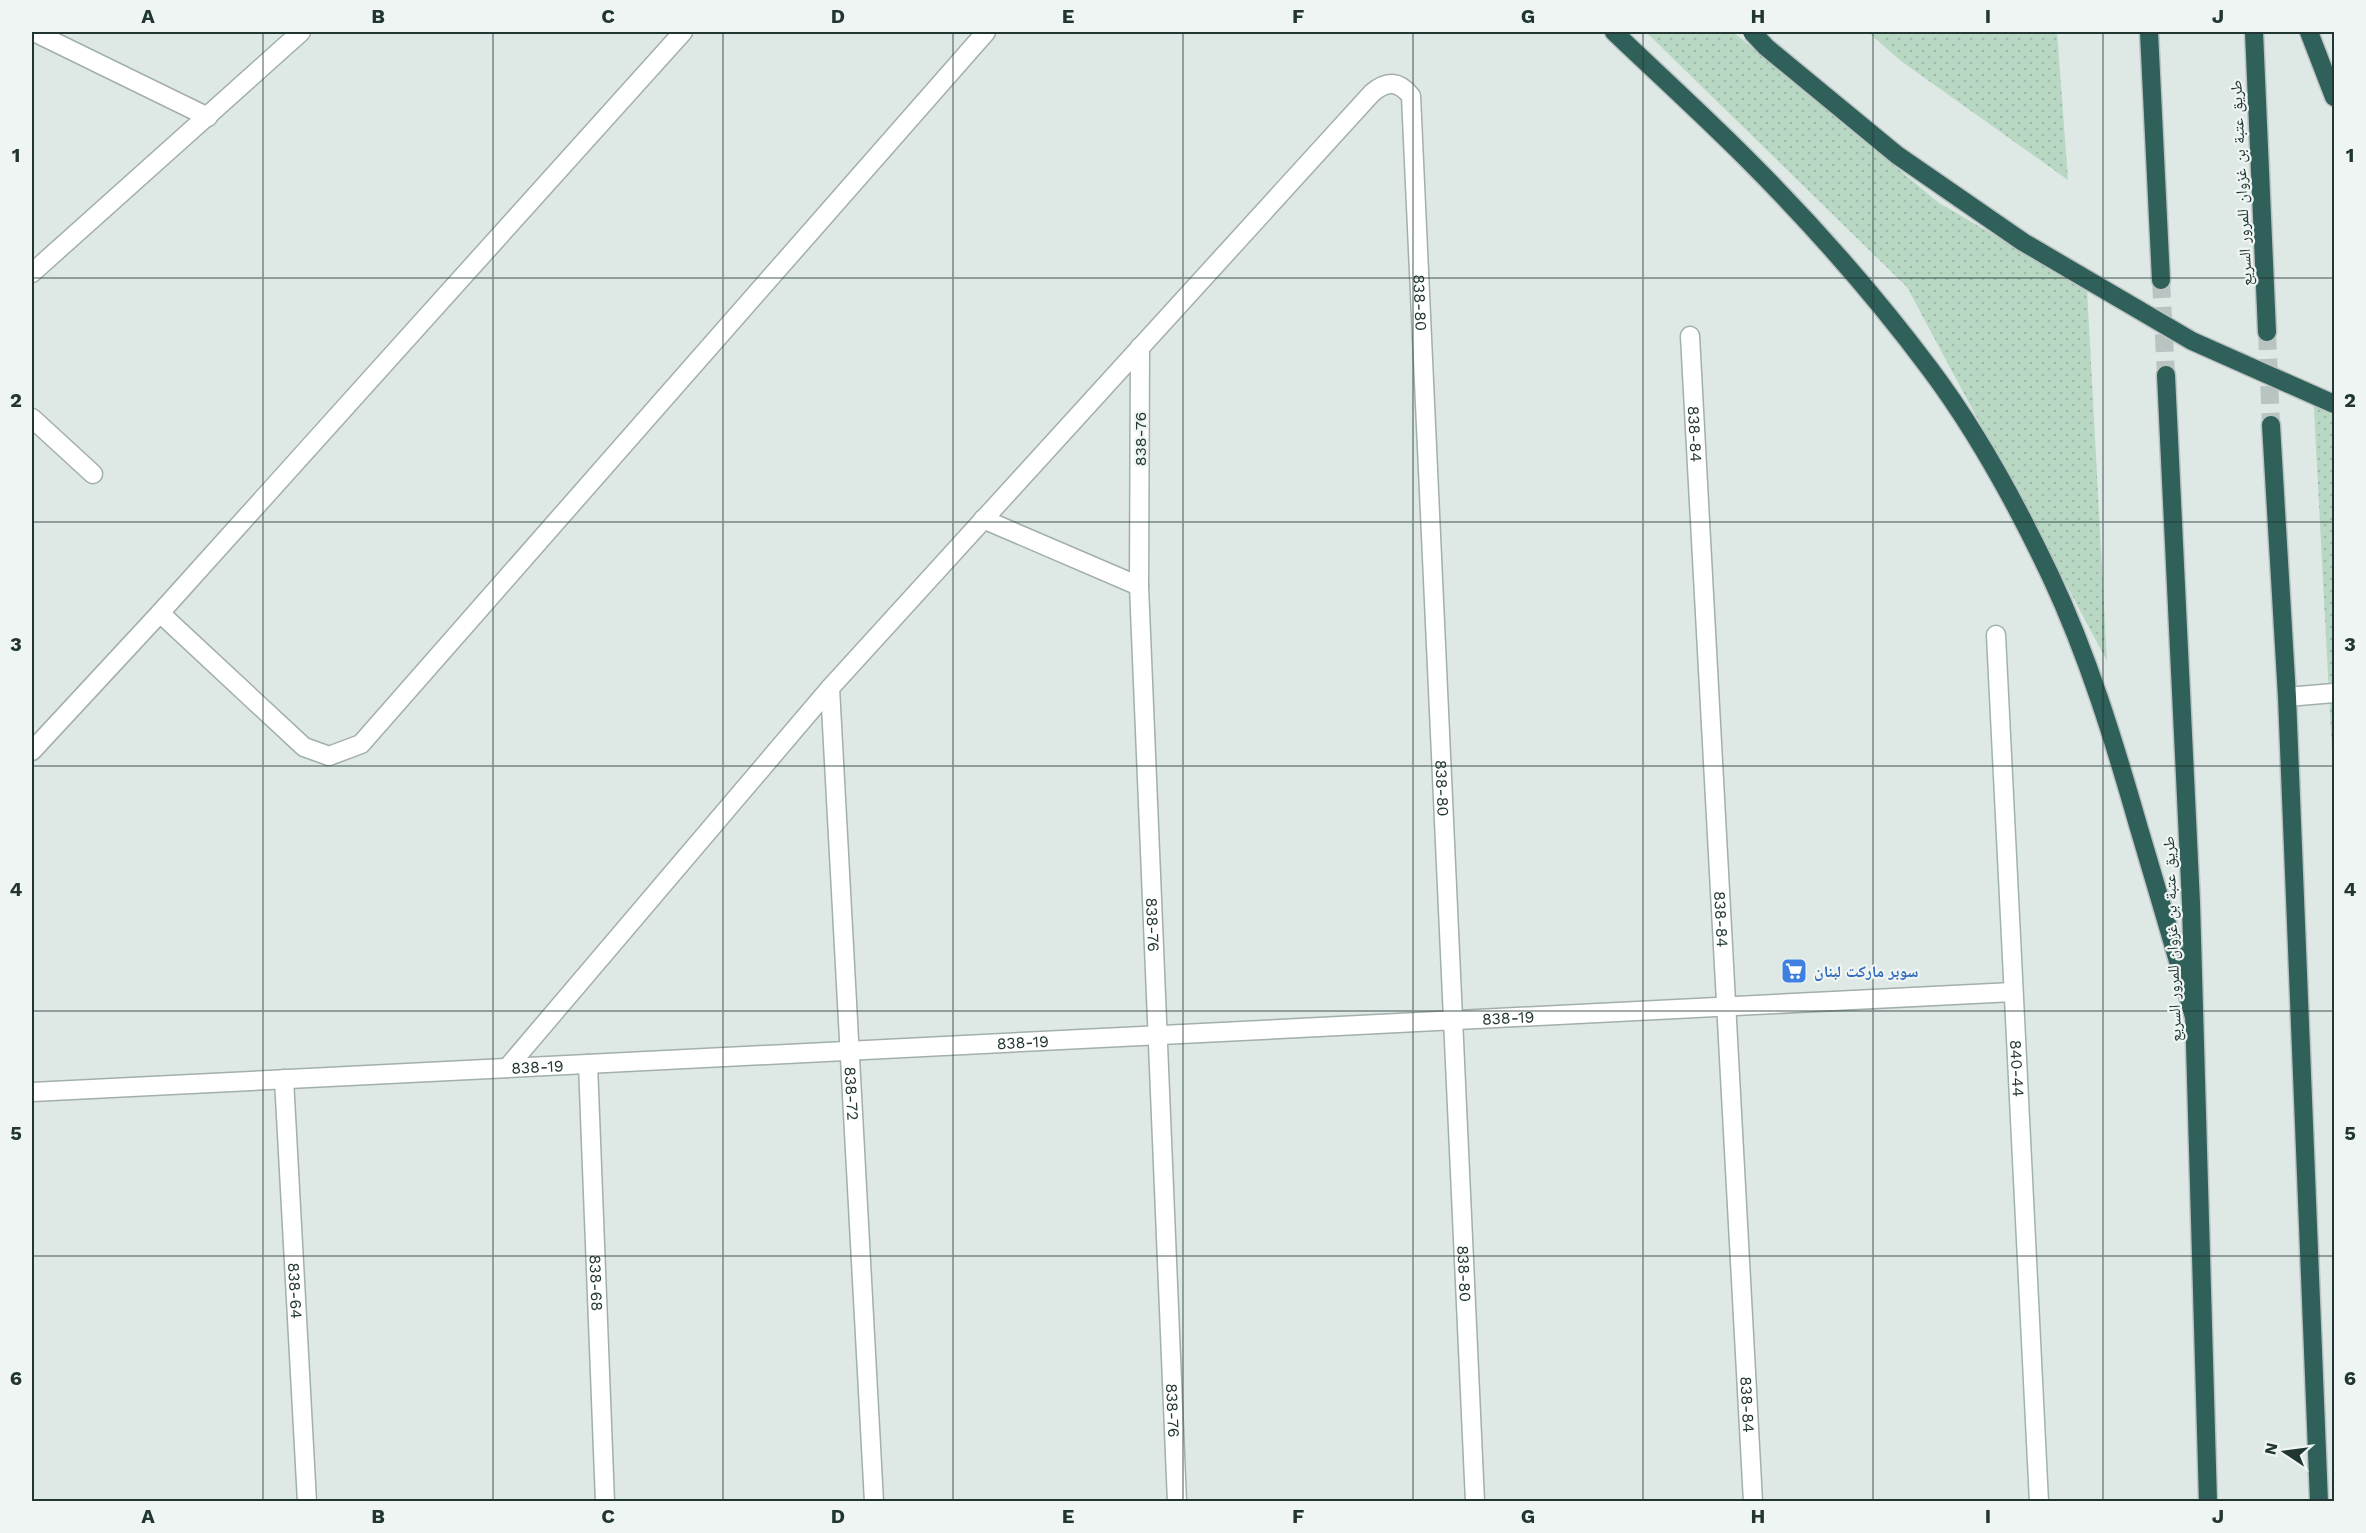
<svg xmlns="http://www.w3.org/2000/svg" width="2366" height="1533" font-family="'Work Sans','Noto Naskh Arabic',sans-serif">
	<style>
		.grass { fill: url(#grass-dots) }
		.lines { fill: none; stroke-linecap: round; stroke-linejoin: round }
		.highway-tunnel { stroke: #b8c4c1; stroke-width: 18; stroke-dasharray: 18 9; stroke-linecap: butt }
		.lane-casing { stroke: #a2afac; stroke-width: 21 }
		.street-casing { stroke: #a2afac; stroke-width: 21 }
		.secondary-casing { stroke: #9fb3ad; stroke-width: 21 }
		.highway-casing { stroke: #bcc3c2; stroke-width: 21 }
		.lane { stroke: #fff; stroke-width: 18 }
		.street { stroke: #fff; stroke-width: 18 }
		.secondary { stroke: #fff; stroke-width: 18 }
		.highway { stroke: #30605a; stroke-width: 18 }
		.highway-bridge-casing { stroke: #bcc3c2; stroke-width: 21; stroke-linecap: butt }
		.highway-bridge { stroke: #30605a; stroke-width: 18 }
		.grid { fill: none; stroke: #213633; stroke-width: 1.5; stroke-opacity: 0.55 }
		.labels { text-anchor: middle; dominant-baseline: central; stroke-width: 4.5; stroke-linejoin: round; paint-order: stroke }
		.street-label { font-size: 16px; fill: #213633; stroke: #eef5f2 }
		.shop-label { font-size: 16px; font-weight: bold; fill: #366cbe; stroke: #eef5f2; text-anchor: start }
		.neatline { fill: none; stroke: #213633; stroke-width: 2 }
		.grid-label { font-size: 20px; text-anchor: middle; font-weight: bold; fill: #213633 }
	</style>
	<defs>
		<pattern id="grass-dots" width="8" height="8" patternUnits="userSpaceOnUse" patternTransform="scale(1.5)"><rect width="8" height="8" fill="#b9d8c4"/><path d="M2 2h.1M6 6h.1" fill="none" stroke="#9fbaa9" stroke-width="1.8" stroke-linecap="round"/></pattern>
	</defs>
	<rect width="100%" height="100%" fill="#dee8e5"/>
	<g class="grass">
		<path d="M1646,32H1733L1939,203L2087,289L2107,661L1907,287Z"/>
		<path d="M1868,32H2057L2068,180L1901,61Z"/>
		<path d="M2313,390L2334,398V789Z"/>
	</g>
	<g class="lines">
		<g class="highway-tunnel">
			<path d="M2161,280L2166,375"/>
			<path d="M2267,332L2271,425"/>
		</g>
		<g class="lane-casing">
			<path id="lane" d="M2287,697L2334,693"/>
		</g>
		<g class="street-casing">
			<g id="street">
				<path d="M34,32L208,117"/>
				<path d="M32,273L301,32"/>
				<path id="s1" d="M1690,336L1753,1502"/>
				<path id="s2" d="M1140,347L1139,586L1177,1502"/>
				<path d="M32,418L93,474"/>
				<path d="M983,519L1139,586"/>
				<path d="M160,613L304,747L329,756L361,744L986,32"/>
				<path id="s3" d="M830,688L874,1502"/>
				<path d="M32,751L160,613L683,32"/>
				<path id="s4" d="M588,1064L605,1502"/>
				<path id="s5" d="M507,1068L830,688L1372,93C1387,80 1399,81 1411,96L1475,1502"/>
				<path id="s6" d="M284,1079L307,1502"/>
				<path id="s7" d="M32,1092L2013,992"/>
			</g>
		</g>
		<g class="secondary-casing">
			<g id="secondary">
				<path id="s8" d="M1996,635L2039,1502"/>
			</g>
		</g>
		<g class="highway-casing">
			<g id="highway">
				<path d="M1614,32C1657,73 1702,114 1745,157C1811,223 1874,294 1930,369C1978,433 2017,505 2051,577C2088,656 2114,741 2138,825C2157,889 2176,953 2194,1017"/>
				<path d="M2149,32L2161,280"/>
				<path d="M2254,32L2267,332"/>
				<path d="M2309,32L2334,97"/>
				<path d="M2166,375L2191,903L2208,1502"/>
				<path d="M2271,425L2287,697L2319,1502"/>
			</g>
		</g>
		<use href="#lane" class="lane"/>
		<use href="#street" class="street"/>
		<use href="#secondary" class="secondary"/>
		<use href="#highway" class="highway"/>
		<g class="highway-bridge-casing">
			<path id="highway-bridge" d="M1752,32L1766,47L1897,155L2023,242L2192,341L2334,404"/>
		</g>
		<use href="#highway-bridge" class="highway-bridge"/>
	</g>
	<path class="grid" d="M263,32V1502M493,32V1502M723,32V1502M953,32V1502M1183,32V1502M1413,32V1502M1643,32V1502M1873,32V1502M2103,32V1502M32,278H2334M32,522H2334M32,766H2334M32,1011H2334M32,1256H2334"/>
	<defs>
		<g id="supermarket-square" transform="scale(1.35)"><rect x="-9" y="-9" width="18" height="18" rx="4" fill="#3f7fe0" stroke="#eef5f2"/><path d="M-6-5.5h2.5l.6 2H6L4.5 2H-2.5L-4.4-4H-6ZM-1.5 3.2a1.3 1.3 0 1 0 .1 0ZM3 3.2a1.3 1.3 0 1 0 .1 0Z" fill="#fff"/></g>
	</defs>
	<g fill-rule="evenodd">
		<use href="#supermarket-square" x="1794" y="971"/>
	</g>
	<g class="labels">
		<g class="street-label">
			<text transform="translate(2241 183) rotate(-93)">طريق عتبة بن غزوان للمرور السريع</text>
			<text stroke="none"><textPath href="#s5" startOffset="1556">838-80</textPath></text>
			<text stroke="none"><textPath href="#s1" startOffset="98">838-84</textPath></text>
			<text transform="translate(1140 439) rotate(-90)">838-76</text>
			<text stroke="none"><textPath href="#s5" startOffset="2042">838-80</textPath></text>
			<text stroke="none"><textPath href="#s1" startOffset="584">838-84</textPath></text>
			<text stroke="none"><textPath href="#s2" startOffset="578">838-76</textPath></text>
			<text transform="translate(2172 939) rotate(-92)">طريق عتبة بن غزوان للمرور السريع</text>
			<text stroke="none"><textPath href="#s7" startOffset="1478">838-19</textPath></text>
			<text stroke="none"><textPath href="#s7" startOffset="992">838-19</textPath></text>
			<text stroke="none"><textPath href="#s7" startOffset="506">838-19</textPath></text>
			<text stroke="none"><textPath href="#s8" startOffset="434">840-44</textPath></text>
			<text stroke="none"><textPath href="#s3" startOffset="406">838-72</textPath></text>
			<text stroke="none"><textPath href="#s5" startOffset="2528">838-80</textPath></text>
			<text stroke="none"><textPath href="#s4" startOffset="219">838-68</textPath></text>
			<text stroke="none"><textPath href="#s6" startOffset="212">838-64</textPath></text>
			<text stroke="none"><textPath href="#s1" startOffset="1070">838-84</textPath></text>
			<text stroke="none"><textPath href="#s2" startOffset="1064">838-76</textPath></text>
		</g>
		<g class="shop-label">
			<text x="1814" y="971">سوبر ماركت لبنان</text>
		</g>
	</g>
	<rect width="2366" height="1533" fill="none" stroke="#eef5f2" stroke-width="66"/>
	<g transform="translate(2285 1452) rotate(283)" stroke="#eef5f2" stroke-width="4.5" paint-order="stroke">
	<path d="M0-4.5L10 22L0 15L-10 22Z" fill="#213633"/>
	<text y="-9" font-size="16" font-weight="bold" text-anchor="middle" fill="#213633">N</text>
	</g>
	<rect x="33" y="33" width="2300" height="1467" class="neatline"/>
	<g class="grid-label">
		<text x="148" y="23">A</text>
		<text x="378" y="23">B</text>
		<text x="608" y="23">C</text>
		<text x="838" y="23">D</text>
		<text x="1068" y="23">E</text>
		<text x="1298" y="23">F</text>
		<text x="1528" y="23">G</text>
		<text x="1758" y="23">H</text>
		<text x="1988" y="23">I</text>
		<text x="2218" y="23">J</text>
		<text x="16" y="162">1</text>
		<text x="2350" y="162">1</text>
		<text x="16" y="407">2</text>
		<text x="2350" y="407">2</text>
		<text x="16" y="651">3</text>
		<text x="2350" y="651">3</text>
		<text x="16" y="896">4</text>
		<text x="2350" y="896">4</text>
		<text x="16" y="1140">5</text>
		<text x="2350" y="1140">5</text>
		<text x="16" y="1385">6</text>
		<text x="2350" y="1385">6</text>
		<text x="148" y="1523">A</text>
		<text x="378" y="1523">B</text>
		<text x="608" y="1523">C</text>
		<text x="838" y="1523">D</text>
		<text x="1068" y="1523">E</text>
		<text x="1298" y="1523">F</text>
		<text x="1528" y="1523">G</text>
		<text x="1758" y="1523">H</text>
		<text x="1988" y="1523">I</text>
		<text x="2218" y="1523">J</text>
	</g>
</svg>
